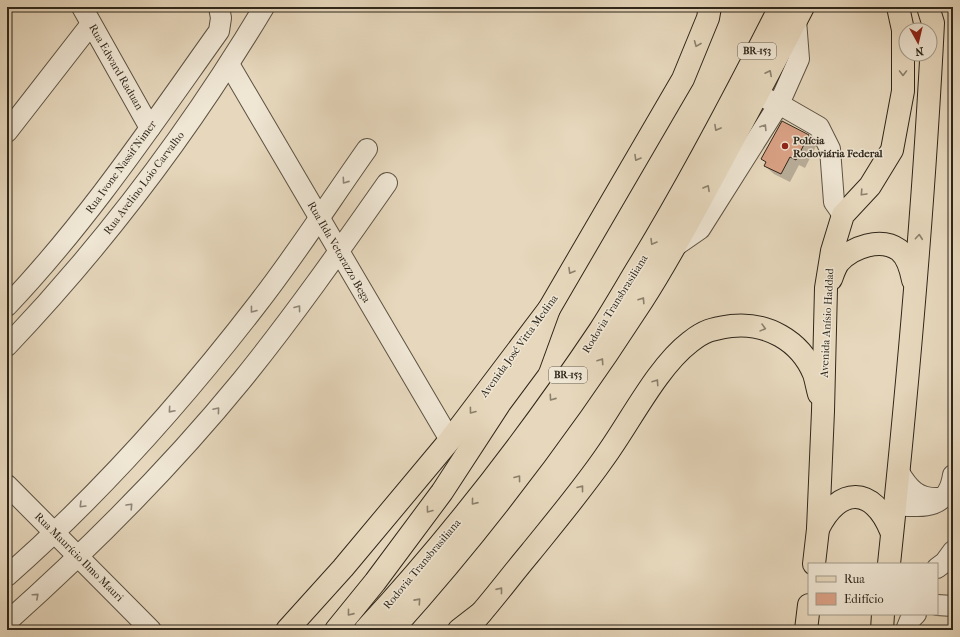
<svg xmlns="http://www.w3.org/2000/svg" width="960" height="637" font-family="'IM FELL French Canon',serif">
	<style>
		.shadow { fill: #0003 }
		.building { fill: #daa185; stroke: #2f271b }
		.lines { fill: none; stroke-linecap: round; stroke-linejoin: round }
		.minor-casing { stroke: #5d5344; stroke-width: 22 }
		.major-casing { stroke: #2f271b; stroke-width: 24 }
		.highway-casing { stroke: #2f271b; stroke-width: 24 }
		.minor { stroke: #efe6d4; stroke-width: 20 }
		.major { stroke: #e7d8bd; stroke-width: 22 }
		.highway { stroke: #e7d8bd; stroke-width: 22 }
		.oneway { stroke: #8b806c }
		.oneway2 { stroke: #8f8678 }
		.poi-dot { fill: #8f2418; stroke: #efe6d4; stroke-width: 1.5 }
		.labels { text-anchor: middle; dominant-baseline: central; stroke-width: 3; stroke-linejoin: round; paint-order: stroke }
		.shield { fill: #efe6d4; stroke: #696052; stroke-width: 1 }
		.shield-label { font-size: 10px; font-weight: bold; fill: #2f271b }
		.street-label { font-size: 11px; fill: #2f271b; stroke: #efe6d4 }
		.poi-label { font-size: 11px; font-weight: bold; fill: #2f271b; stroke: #efe6d4; text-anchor: start }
	</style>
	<rect width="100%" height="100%" fill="#e7d8bd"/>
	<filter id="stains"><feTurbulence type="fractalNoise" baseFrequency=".005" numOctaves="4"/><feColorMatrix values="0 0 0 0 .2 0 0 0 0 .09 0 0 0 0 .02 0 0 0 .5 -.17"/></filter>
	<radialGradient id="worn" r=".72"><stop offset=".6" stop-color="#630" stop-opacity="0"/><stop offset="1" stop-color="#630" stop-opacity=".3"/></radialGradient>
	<path class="shadow" d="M809,136L817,144L805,168L799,165L790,182L774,174L765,166L767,163L762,158Z"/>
	<path class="building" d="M782,121L809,135L796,160L790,157L781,174L764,166L766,162L761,159Z"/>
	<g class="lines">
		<g class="minor-casing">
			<g id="minor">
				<path d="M82,7L150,128"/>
				<path d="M229,64L450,440"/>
				<path d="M767,99L779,104L819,127L830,149L834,202L843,215"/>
				<path d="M7,132L91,24"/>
				<path d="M674,247L700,229L779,104L799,59L796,20"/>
				<path d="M7,306C87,222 152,125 219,31L221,18L219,7"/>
				<path d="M7,346C105,243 191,129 264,7"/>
				<path d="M899,472C909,489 918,499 939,498"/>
				<path d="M7,485L151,630"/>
				<path d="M895,505C923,507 948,510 953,475"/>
				<path d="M937,568L945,562L953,551"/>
				<path d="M7,576C100,494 183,401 259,302C297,253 331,200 367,149"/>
				<path d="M937,605L953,606"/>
				<path d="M7,622C91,547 171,467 242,380C293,317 340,250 387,183"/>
				<path d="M906,630L910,620L916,614"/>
			</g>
		</g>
		<g class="major-casing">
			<g id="major">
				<path d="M831,279C833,274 835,267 839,262C852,247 881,237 899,250C908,257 911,270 913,280"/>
				<path d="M818,529C839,486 873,486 891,531"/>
				<path d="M814,564L818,529L823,411L826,288L832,251L843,215L870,186L892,150L903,91V30L898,7"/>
				<path d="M889,564C908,384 924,204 933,23L928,7"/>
				<path d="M468,628C490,604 509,578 530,553C555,522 581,491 604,458C629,424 657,367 690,342C705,330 712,329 731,326C766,322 800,340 814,374C816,380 817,387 819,394"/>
				<path d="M287,630L343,568L450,440L549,309L683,79L708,18L710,7"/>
				<path d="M806,630L809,605"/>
				<path d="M882,630L883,614"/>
			</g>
		</g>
		<g class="highway-casing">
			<g id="highway">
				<path d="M336,630L375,582L442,492L500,403L529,364L549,309"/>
				<path d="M365,630C451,537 529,436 600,330C613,310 625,289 637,269C689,184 735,96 780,7"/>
				<path d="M392,630C485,527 567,417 642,301C666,264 687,225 708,186C740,127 772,67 803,7"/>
				<path d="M459,630L481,613"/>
			</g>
		</g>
		<use href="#minor" class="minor"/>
		<use href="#major" class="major"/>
		<use href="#highway" class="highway"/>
	</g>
	<defs><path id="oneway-chevron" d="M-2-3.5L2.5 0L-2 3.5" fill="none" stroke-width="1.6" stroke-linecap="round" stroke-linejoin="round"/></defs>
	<g class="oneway">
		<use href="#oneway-chevron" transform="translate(697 44) rotate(112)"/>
		<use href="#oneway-chevron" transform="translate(769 73) rotate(-63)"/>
		<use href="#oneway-chevron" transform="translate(903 73) rotate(90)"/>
		<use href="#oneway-chevron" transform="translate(717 128) rotate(119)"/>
		<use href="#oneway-chevron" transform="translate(637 158) rotate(120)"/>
		<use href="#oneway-chevron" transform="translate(707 188) rotate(-61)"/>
		<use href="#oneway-chevron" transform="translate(863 193) rotate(133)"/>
		<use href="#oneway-chevron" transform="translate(919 237) rotate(-85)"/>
		<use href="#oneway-chevron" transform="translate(653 242) rotate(121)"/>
		<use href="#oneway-chevron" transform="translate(571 271) rotate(120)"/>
		<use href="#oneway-chevron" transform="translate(642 300) rotate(-57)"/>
		<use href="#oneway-chevron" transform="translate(763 328) rotate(15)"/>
		<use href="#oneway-chevron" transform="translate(601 361) rotate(-56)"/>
		<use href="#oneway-chevron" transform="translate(656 382) rotate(-56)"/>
		<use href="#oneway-chevron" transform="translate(552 398) rotate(125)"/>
		<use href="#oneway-chevron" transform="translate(472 411) rotate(127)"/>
		<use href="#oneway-chevron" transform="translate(518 478) rotate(-53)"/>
		<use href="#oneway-chevron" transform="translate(581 488) rotate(-52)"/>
		<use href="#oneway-chevron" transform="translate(474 502) rotate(129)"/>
		<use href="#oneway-chevron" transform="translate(429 510) rotate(127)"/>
		<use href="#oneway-chevron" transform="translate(500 590) rotate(-51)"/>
		<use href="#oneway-chevron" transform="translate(418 601) rotate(-48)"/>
		<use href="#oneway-chevron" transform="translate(350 613) rotate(129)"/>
	</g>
	<g class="oneway2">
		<use href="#oneway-chevron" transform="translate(764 127) rotate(-58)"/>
		<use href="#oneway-chevron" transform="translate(345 181) rotate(125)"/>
		<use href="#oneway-chevron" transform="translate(298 308) rotate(-53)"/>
		<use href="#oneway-chevron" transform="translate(253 310) rotate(128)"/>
		<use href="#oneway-chevron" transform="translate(171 410) rotate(131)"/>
		<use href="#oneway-chevron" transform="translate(217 410) rotate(-50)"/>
		<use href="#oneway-chevron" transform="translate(82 505) rotate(135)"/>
		<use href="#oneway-chevron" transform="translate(130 506) rotate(-47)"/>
		<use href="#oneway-chevron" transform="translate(36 596) rotate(-42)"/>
	</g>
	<circle class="poi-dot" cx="785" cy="146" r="4"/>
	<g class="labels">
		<g class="shield">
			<rect x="738" y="43" width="38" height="16" rx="3"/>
			<rect x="549" y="367" width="38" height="16" rx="3"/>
		</g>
		<g class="shield-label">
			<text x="757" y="51">BR-153</text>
			<text x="568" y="375">BR-153</text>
		</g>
		<g class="street-label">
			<text transform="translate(116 67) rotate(60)">Rua Edward Raduan</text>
			<text transform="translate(121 167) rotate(-54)">Rua Ivone Nassif Nimer</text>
			<text transform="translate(144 183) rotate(-53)">Rua Avelino Loio Carvalho</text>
			<text transform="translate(339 252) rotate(60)">Rua Ilda Vetorazzo Bega</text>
			<text transform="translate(615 304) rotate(-58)">Rodovia Transbrasiliana</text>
			<text transform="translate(827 323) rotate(-87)">Avenida Anísio Haddad</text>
			<text transform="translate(519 346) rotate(-54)">Avenida José Vitta Medina</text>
			<text transform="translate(79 557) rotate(45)">Rua Maurício Ilmo Mauri</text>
			<text transform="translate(422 564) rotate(-50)">Rodovia Transbrasiliana</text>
		</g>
		<g class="poi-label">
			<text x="793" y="140">Polícia<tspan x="793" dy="13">Rodoviária Federal</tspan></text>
		</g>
	</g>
	<rect width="960" height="637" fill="none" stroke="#e7d8bd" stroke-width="24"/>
	<rect x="8" y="8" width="944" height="621" fill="none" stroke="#2f271b" stroke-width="2"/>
	<rect x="12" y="12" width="936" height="613" fill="none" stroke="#2f271b"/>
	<rect x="808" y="563" width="130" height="52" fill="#efe6d4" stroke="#a29a8a"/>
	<rect x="816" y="576" width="20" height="6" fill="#e7d8bd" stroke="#a29a8a"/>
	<text x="844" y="583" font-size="12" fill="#2f271b">Rua</text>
	<rect x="816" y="593" width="20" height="12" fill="#daa185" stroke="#a29a8a"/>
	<text x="844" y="603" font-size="12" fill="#2f271b">Edifício</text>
	<g transform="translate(918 42) rotate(172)"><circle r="19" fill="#efe6d4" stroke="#a29a8a"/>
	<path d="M0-3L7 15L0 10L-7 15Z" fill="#8f2418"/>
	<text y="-6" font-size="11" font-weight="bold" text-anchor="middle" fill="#2f271b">N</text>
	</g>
	<rect width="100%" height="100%" filter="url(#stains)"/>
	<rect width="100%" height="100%" fill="url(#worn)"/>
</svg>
